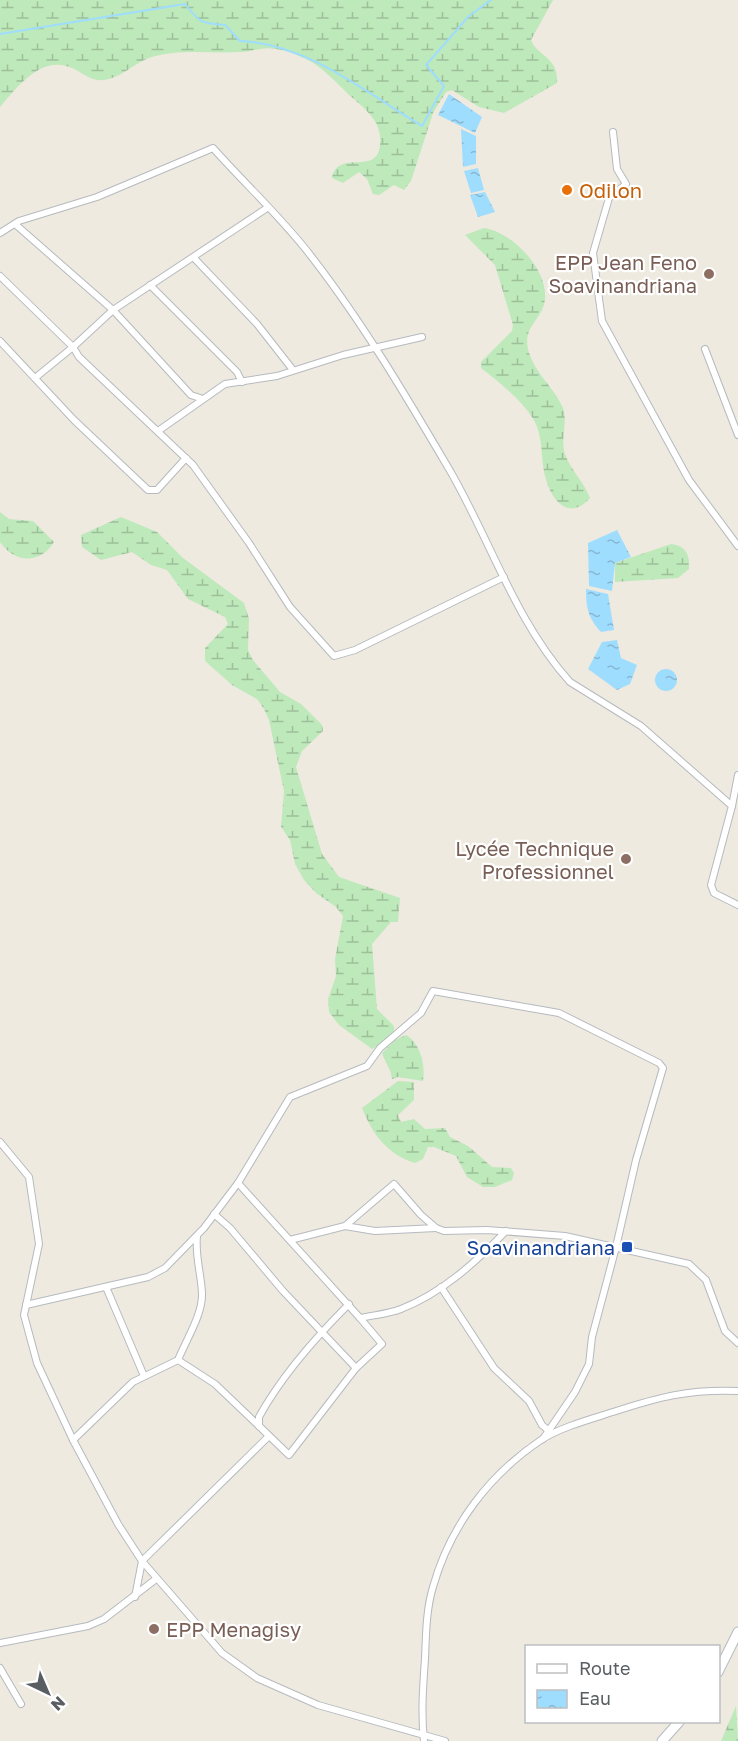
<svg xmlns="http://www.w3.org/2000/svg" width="738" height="1741" font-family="'Golos Text',sans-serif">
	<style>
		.wetland { fill: url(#wetland-marsh) }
		.water { fill: url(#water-ripples) }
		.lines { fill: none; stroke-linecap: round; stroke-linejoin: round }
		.stream { stroke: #9fddff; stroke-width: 2 }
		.street-casing { stroke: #b6babf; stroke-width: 8 }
		.secondary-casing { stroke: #b6bbc1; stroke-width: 11 }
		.street { stroke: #fff; stroke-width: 6 }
		.secondary { stroke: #fff; stroke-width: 9 }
		.food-dot { fill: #e8710a; stroke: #fff; stroke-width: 2 }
		.education-dot { fill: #8d6e63; stroke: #fff; stroke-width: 2 }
		.transit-dot { fill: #1a4fb4; stroke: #fff; stroke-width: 2 }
		.labels { text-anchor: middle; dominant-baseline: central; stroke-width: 4.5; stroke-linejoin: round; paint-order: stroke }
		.food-label { font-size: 20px; fill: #c56008; stroke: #fff; text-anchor: start }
		.education-label { font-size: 20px; fill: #785e54; stroke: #fff; text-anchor: end }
		.transit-label { font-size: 20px; fill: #164399; stroke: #fff; text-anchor: end }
	</style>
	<defs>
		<pattern id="wetland-marsh" width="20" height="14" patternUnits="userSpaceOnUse" patternTransform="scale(1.5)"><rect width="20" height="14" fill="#bee9ba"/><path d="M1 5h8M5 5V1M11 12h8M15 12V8" fill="none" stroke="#9dc09b"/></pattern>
		<pattern id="water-ripples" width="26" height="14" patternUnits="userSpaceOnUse" patternTransform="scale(1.5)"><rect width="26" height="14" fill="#9fddff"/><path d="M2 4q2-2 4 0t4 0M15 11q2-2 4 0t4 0" fill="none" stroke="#85b6d2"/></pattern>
	</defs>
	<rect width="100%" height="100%" fill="#eeeae0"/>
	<g class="wetland">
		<path d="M0,0H553L531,40C537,56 559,57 557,83L504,113L479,107L452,90L446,92L433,113L411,181L404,190L394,185L379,195L373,194L367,179L359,172L343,183L332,178C338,148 377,177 380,145C383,121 364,108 348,94C336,82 321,66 306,59C297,55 286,50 276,49C265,46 251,52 240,52C210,54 178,48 149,58C133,64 121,78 104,80C89,82 80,69 66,66C39,58 15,89 0,107Z"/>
		<path d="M484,228C512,232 548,269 545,299C543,320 523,325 528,349C534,373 554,387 563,408C568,422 560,440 565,454C570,469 584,482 590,498C570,521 552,502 546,479C540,460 544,438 534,420C521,399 500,383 481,368V362L512,331L513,325L495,265L465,235Z"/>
		<path d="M0,512L9,519L33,521L54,542C40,565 14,563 0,542Z"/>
		<path d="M121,517L157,532L183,558L244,603L249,619L248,650L253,660L280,692L301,704L322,725L323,731L302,751L296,767L322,854L339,877L400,898L398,922H391L372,944L377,1009L394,1026V1032L382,1044L372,1049L339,1025L329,1012L328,999L336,976L335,959L343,916L336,907L316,893L304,880L295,864L290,840L281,827L284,791L269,720L264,709L257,699L232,685L205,661V648L228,624L225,617L188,599L167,570L151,565L132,552L101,560L82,547L81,535Z"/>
		<path d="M671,544C686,546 690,555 689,569L678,578L615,582V563Z"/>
		<path d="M406,1035C420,1042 426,1067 423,1081L398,1077L392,1079C391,1068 385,1063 382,1053L395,1040Z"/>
		<path d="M398,1081L414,1082V1100L398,1115L401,1122L414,1119L425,1129L445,1128L450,1137L468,1146L492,1167L511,1168L514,1173L512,1180L495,1187H483L467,1177L456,1156L434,1147H428L423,1159L415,1163C387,1154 373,1135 362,1108Z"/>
		<path d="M736,1706L738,1741H721Z"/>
	</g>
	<g class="water">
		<path d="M449,94L482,117L475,133L438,115Z"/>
		<path d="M461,129L476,136V164L463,167Z"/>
		<path d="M478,168L484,190L471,193L464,171Z"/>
		<path d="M485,192L495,212L478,217L470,195Z"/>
		<path d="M617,530L631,557L615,563L612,591L589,586L588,543Z"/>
		<path d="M586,589L608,594L614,630L601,632C588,618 586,608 586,589Z"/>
		<path d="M617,640L621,658L637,665L630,684L617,690L588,669L602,642Z"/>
		<circle cx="666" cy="680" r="11"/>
	</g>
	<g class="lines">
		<path class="stream" d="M0,34L185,4C200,23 200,23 225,25L240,41C308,44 365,92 422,126L444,86L426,65L469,16L491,0"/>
		<g class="street-casing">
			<g id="street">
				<path d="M613,132L617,169L626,184L609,198L593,253L602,321L689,480L738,546"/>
				<path d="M15,224L113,310L191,395L203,399"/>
				<path d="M0,233L19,221L97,197L213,148C245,184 282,218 311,256C363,323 406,396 449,469C490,539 515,621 570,682L641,726L732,806L711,885L714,893L738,905"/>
				<path d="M194,258L257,324L293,370"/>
				<path d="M0,276L73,347L113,310L267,208"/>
				<path d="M150,285L237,372L242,382"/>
				<path d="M0,341L74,420L148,490H157L186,458"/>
				<path d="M705,349L738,435"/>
				<path d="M35,378L73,347L79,357L193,465L249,543L290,607L334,656L355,650L504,577"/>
				<path d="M158,431L225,384L277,376L343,355L422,337"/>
				<path d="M732,806L738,775"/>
				<path d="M0,1142L29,1177L39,1244L24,1315L37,1363L73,1440L118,1524L142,1561L222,1653L257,1678L318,1705L445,1741"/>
				<path d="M238,1183L360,1318C373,1315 389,1314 401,1309C442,1293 476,1262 506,1231"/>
				<path d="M214,1214L230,1228L283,1291L356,1368"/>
				<path d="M345,1226L375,1231L436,1228"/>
				<path d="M290,1240L345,1226L394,1184L421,1215L436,1228L444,1231L487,1230L565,1236L689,1264L706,1280L725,1331L738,1343"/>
				<path d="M106,1287L144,1376"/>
				<path d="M441,1287L494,1368L529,1401L542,1425L548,1430"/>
				<path d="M349,1304C315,1338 282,1375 259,1417V1426L289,1455L356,1368L382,1344L360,1318"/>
				<path d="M26,1305L148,1277L165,1268L204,1228L238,1183L290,1097L367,1066L380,1048L421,1013L433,991L559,1013L659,1063L663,1068L636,1160L616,1247L592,1337L589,1364L575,1392L543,1439"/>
				<path d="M178,1360L215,1384L259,1426"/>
				<path d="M73,1440L133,1382L178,1360C186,1340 203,1314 202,1293C201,1273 195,1256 197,1236"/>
				<path d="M135,1597L142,1561L269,1436"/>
				<path d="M0,1643L88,1626L104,1619L156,1579"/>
				<path d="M0,1668L21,1704"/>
				<path d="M424,1741C421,1714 423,1686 425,1659C426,1635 426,1610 433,1587C450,1526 489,1475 541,1440C561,1427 591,1419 613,1412C659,1397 689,1389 738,1391"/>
			</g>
		</g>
		<g class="secondary-casing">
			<g id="secondary">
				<path d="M718,1672L738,1632"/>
				<path d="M662,1741L679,1722"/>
			</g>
		</g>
		<use href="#street" class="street"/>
		<use href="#secondary" class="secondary"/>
	</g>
	<circle class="food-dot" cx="567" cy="190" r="6"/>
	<g class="education-dot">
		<circle cx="709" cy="274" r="6"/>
		<circle cx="626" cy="859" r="6"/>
		<circle cx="154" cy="1629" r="6"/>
	</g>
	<rect class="transit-dot" x="621" y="1241" width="12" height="12" rx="3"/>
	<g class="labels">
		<g class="food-label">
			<text x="579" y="190">Odilon</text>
		</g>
		<g class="education-label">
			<text x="697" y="262">EPP Jean Feno<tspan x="697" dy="23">Soavinandriana</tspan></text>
			<text x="614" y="848">Lycée Technique<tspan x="614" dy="23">Professionnel</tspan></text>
			<text x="166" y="1629" text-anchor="start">EPP Menagisy</text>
		</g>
		<g class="transit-label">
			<text x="615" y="1247">Soavinandriana</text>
		</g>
	</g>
	<rect x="525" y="1645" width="195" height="78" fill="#ffffff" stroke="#bdbfc1" stroke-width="1.5"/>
	<rect x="537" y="1664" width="30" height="9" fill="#ffffff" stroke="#bdbfc1" stroke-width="1.5"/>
	<text x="579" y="1675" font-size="18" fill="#595e63">Route</text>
	<rect x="537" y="1690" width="30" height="18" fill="url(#water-ripples)" stroke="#bdbfc1" stroke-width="1.5"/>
	<text x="579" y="1705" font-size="18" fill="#595e63">Eau</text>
	<g transform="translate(48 1693) rotate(136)" stroke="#ffffff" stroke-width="4.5" paint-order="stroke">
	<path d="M0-4.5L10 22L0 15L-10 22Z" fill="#595e63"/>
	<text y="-9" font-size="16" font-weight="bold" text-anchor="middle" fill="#595e63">N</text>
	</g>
</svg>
